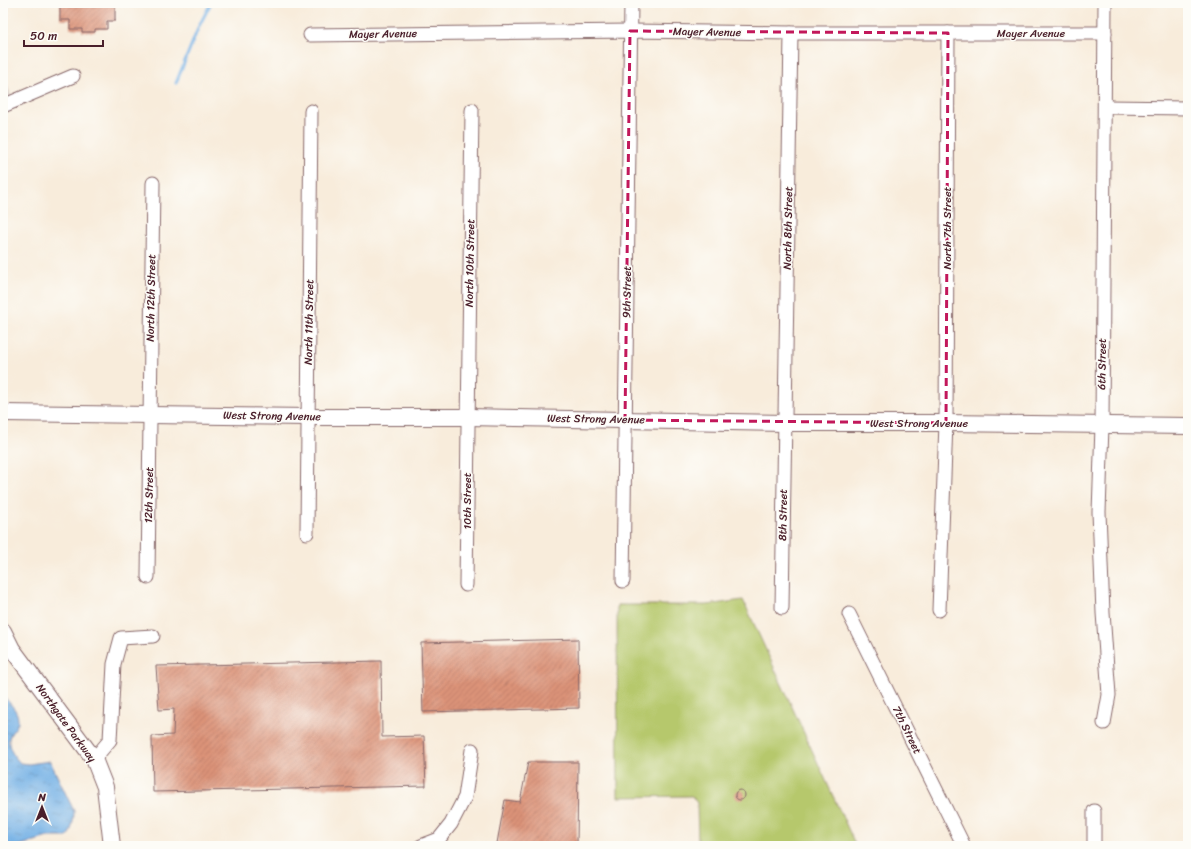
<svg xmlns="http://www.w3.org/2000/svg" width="1191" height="849" font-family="Sriracha,sans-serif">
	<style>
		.industrial { fill: url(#industrial-furrows) }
		.green { fill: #b6c86c; stroke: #80744c }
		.water { fill: url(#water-ripples); stroke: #5e6888 }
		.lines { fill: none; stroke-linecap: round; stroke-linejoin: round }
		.stream { stroke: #73b0e5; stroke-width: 3 }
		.building { fill: url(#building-hatch) }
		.minor-casing { stroke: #876769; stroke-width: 15 }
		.tertiary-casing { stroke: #876769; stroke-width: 18 }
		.minor { stroke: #fff; stroke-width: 13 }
		.tertiary { stroke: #fff; stroke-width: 16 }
		.marked { fill: none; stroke: #c2185b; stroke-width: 3; stroke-dasharray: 8 5; stroke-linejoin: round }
		.labels { text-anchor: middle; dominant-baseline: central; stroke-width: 3; stroke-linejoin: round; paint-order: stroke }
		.street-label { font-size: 11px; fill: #4a1f2b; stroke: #fdfcf7 }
	</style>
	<defs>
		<pattern id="industrial-furrows" width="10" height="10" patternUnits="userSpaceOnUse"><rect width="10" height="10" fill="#d0c0bc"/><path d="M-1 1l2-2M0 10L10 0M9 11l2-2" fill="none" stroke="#b4a5a2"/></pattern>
		<pattern id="water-ripples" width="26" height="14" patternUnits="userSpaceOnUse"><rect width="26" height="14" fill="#73b0e5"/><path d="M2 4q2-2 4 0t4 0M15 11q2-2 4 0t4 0" fill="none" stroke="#608fba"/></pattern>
		<pattern id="building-hatch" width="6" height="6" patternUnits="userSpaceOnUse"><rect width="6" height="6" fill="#dc9378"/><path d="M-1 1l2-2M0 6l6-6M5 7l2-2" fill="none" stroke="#b47763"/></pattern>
	</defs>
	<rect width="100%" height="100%" fill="#fdfcf7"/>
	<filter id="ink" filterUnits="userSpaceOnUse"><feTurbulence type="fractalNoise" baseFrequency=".025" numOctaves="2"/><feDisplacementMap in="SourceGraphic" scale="8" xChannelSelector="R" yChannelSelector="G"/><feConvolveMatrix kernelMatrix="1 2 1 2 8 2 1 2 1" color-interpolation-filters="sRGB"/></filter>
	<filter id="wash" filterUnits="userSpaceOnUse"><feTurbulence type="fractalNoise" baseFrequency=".012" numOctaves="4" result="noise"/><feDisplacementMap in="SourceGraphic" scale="16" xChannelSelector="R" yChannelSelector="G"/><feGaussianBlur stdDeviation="0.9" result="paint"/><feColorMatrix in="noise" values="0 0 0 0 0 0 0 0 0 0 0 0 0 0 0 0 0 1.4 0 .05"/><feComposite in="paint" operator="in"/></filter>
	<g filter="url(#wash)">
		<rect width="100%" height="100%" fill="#f8ecdb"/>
		<path class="industrial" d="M3,72L11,96L3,117Z"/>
		<path class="green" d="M743,600L856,846H736V844L698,843L697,803L692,796L618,797L617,605H707Z"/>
		<path class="water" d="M3,695C8,702 18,710 18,719C19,724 15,728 12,732C4,743 13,755 20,763L29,764L50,761L74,811C74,818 72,832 67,837H48L18,846H3Z"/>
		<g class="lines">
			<path class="stream" d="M176,83L199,26L211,3"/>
		</g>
		<g id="blocks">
			<g class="building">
				<path d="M60,3H115V21H107V29H95V32H82V29H70V20H60Z"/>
				<path d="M578,639L579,708L423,712L421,643Z"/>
				<path d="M381,661L382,737L424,736L426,786L153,792L152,736L173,735L174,709L159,710L156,666Z"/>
				<path d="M528,762H578L577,846H513L497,843L505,800L520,802Z"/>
				<circle cx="740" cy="795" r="5"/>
			</g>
		</g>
	</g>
	<g filter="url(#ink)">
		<use href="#blocks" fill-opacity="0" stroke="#876769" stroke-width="1"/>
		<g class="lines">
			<g class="minor-casing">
				<g id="minor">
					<path d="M310,35L630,31L791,33H1105"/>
					<path d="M3,106L73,76"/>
					<path d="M1105,107L1188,108"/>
					<path d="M307,533L311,111"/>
					<path d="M148,577L153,183"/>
					<path d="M623,581L631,3"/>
					<path d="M466,585L472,110"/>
					<path d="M782,608L791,33"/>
					<path d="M939,610L946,423L948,33"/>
					<path d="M849,614L964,846"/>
					<path d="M1104,723L1109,695L1103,613L1099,512L1102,426L1105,3"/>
					<path d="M94,759L110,740L114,664L121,638L153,636"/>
					<path d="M1094,811V846"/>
					<path d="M421,846L439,839L451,824L465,797L472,750"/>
				</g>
			</g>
			<g class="tertiary-casing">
				<g id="tertiary">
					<path d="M3,413L308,417H468L785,423H946L1188,426"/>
					<path d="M3,631L12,649L94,759L105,787L112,846"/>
				</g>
			</g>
			<use href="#minor" class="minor"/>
			<use href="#tertiary" class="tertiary"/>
		</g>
	</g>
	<path class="marked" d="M630,31L948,33L946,423L625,420Z"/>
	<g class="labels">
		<g class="street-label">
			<text transform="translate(707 32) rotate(1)">Mayer Avenue</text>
			<text x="1031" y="33">Mayer Avenue</text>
			<text transform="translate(383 34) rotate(-1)">Mayer Avenue</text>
			<text transform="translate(788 228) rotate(-89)">North 8th Street</text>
			<text transform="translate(947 228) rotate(-90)">North 7th Street</text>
			<text transform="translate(470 263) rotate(-89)">North 10th Street</text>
			<text transform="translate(627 292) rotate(-89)">9th Street</text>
			<text transform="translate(151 298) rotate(-89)">North 12th Street</text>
			<text transform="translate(309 322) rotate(-89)">North 11th Street</text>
			<text transform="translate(1102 364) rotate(-89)">6th Street</text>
			<text transform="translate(272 416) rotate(1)">West Strong Avenue</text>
			<text transform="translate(596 419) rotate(1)">West Strong Avenue</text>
			<text x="919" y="423">West Strong Avenue</text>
			<text transform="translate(149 495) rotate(-89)">12th Street</text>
			<text transform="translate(467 501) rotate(-90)">10th Street</text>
			<text transform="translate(783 515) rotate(-89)">8th Street</text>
			<text transform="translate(66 723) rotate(54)">Northgate Parkway</text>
			<text transform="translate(907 730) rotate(64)">7th Street</text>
		</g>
	</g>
	<rect width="1191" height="849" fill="none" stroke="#fdfcf7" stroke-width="16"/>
	<g transform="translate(42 807)" stroke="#fdfcf7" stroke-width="3" paint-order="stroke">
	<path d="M0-3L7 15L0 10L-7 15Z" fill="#4a1f2b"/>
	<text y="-6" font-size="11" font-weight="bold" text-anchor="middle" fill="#4a1f2b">N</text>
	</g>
	<path d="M24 40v6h79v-6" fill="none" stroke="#4a1f2b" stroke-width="2"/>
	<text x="30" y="40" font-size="12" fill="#4a1f2b" stroke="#fdfcf7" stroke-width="3" paint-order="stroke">50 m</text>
</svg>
